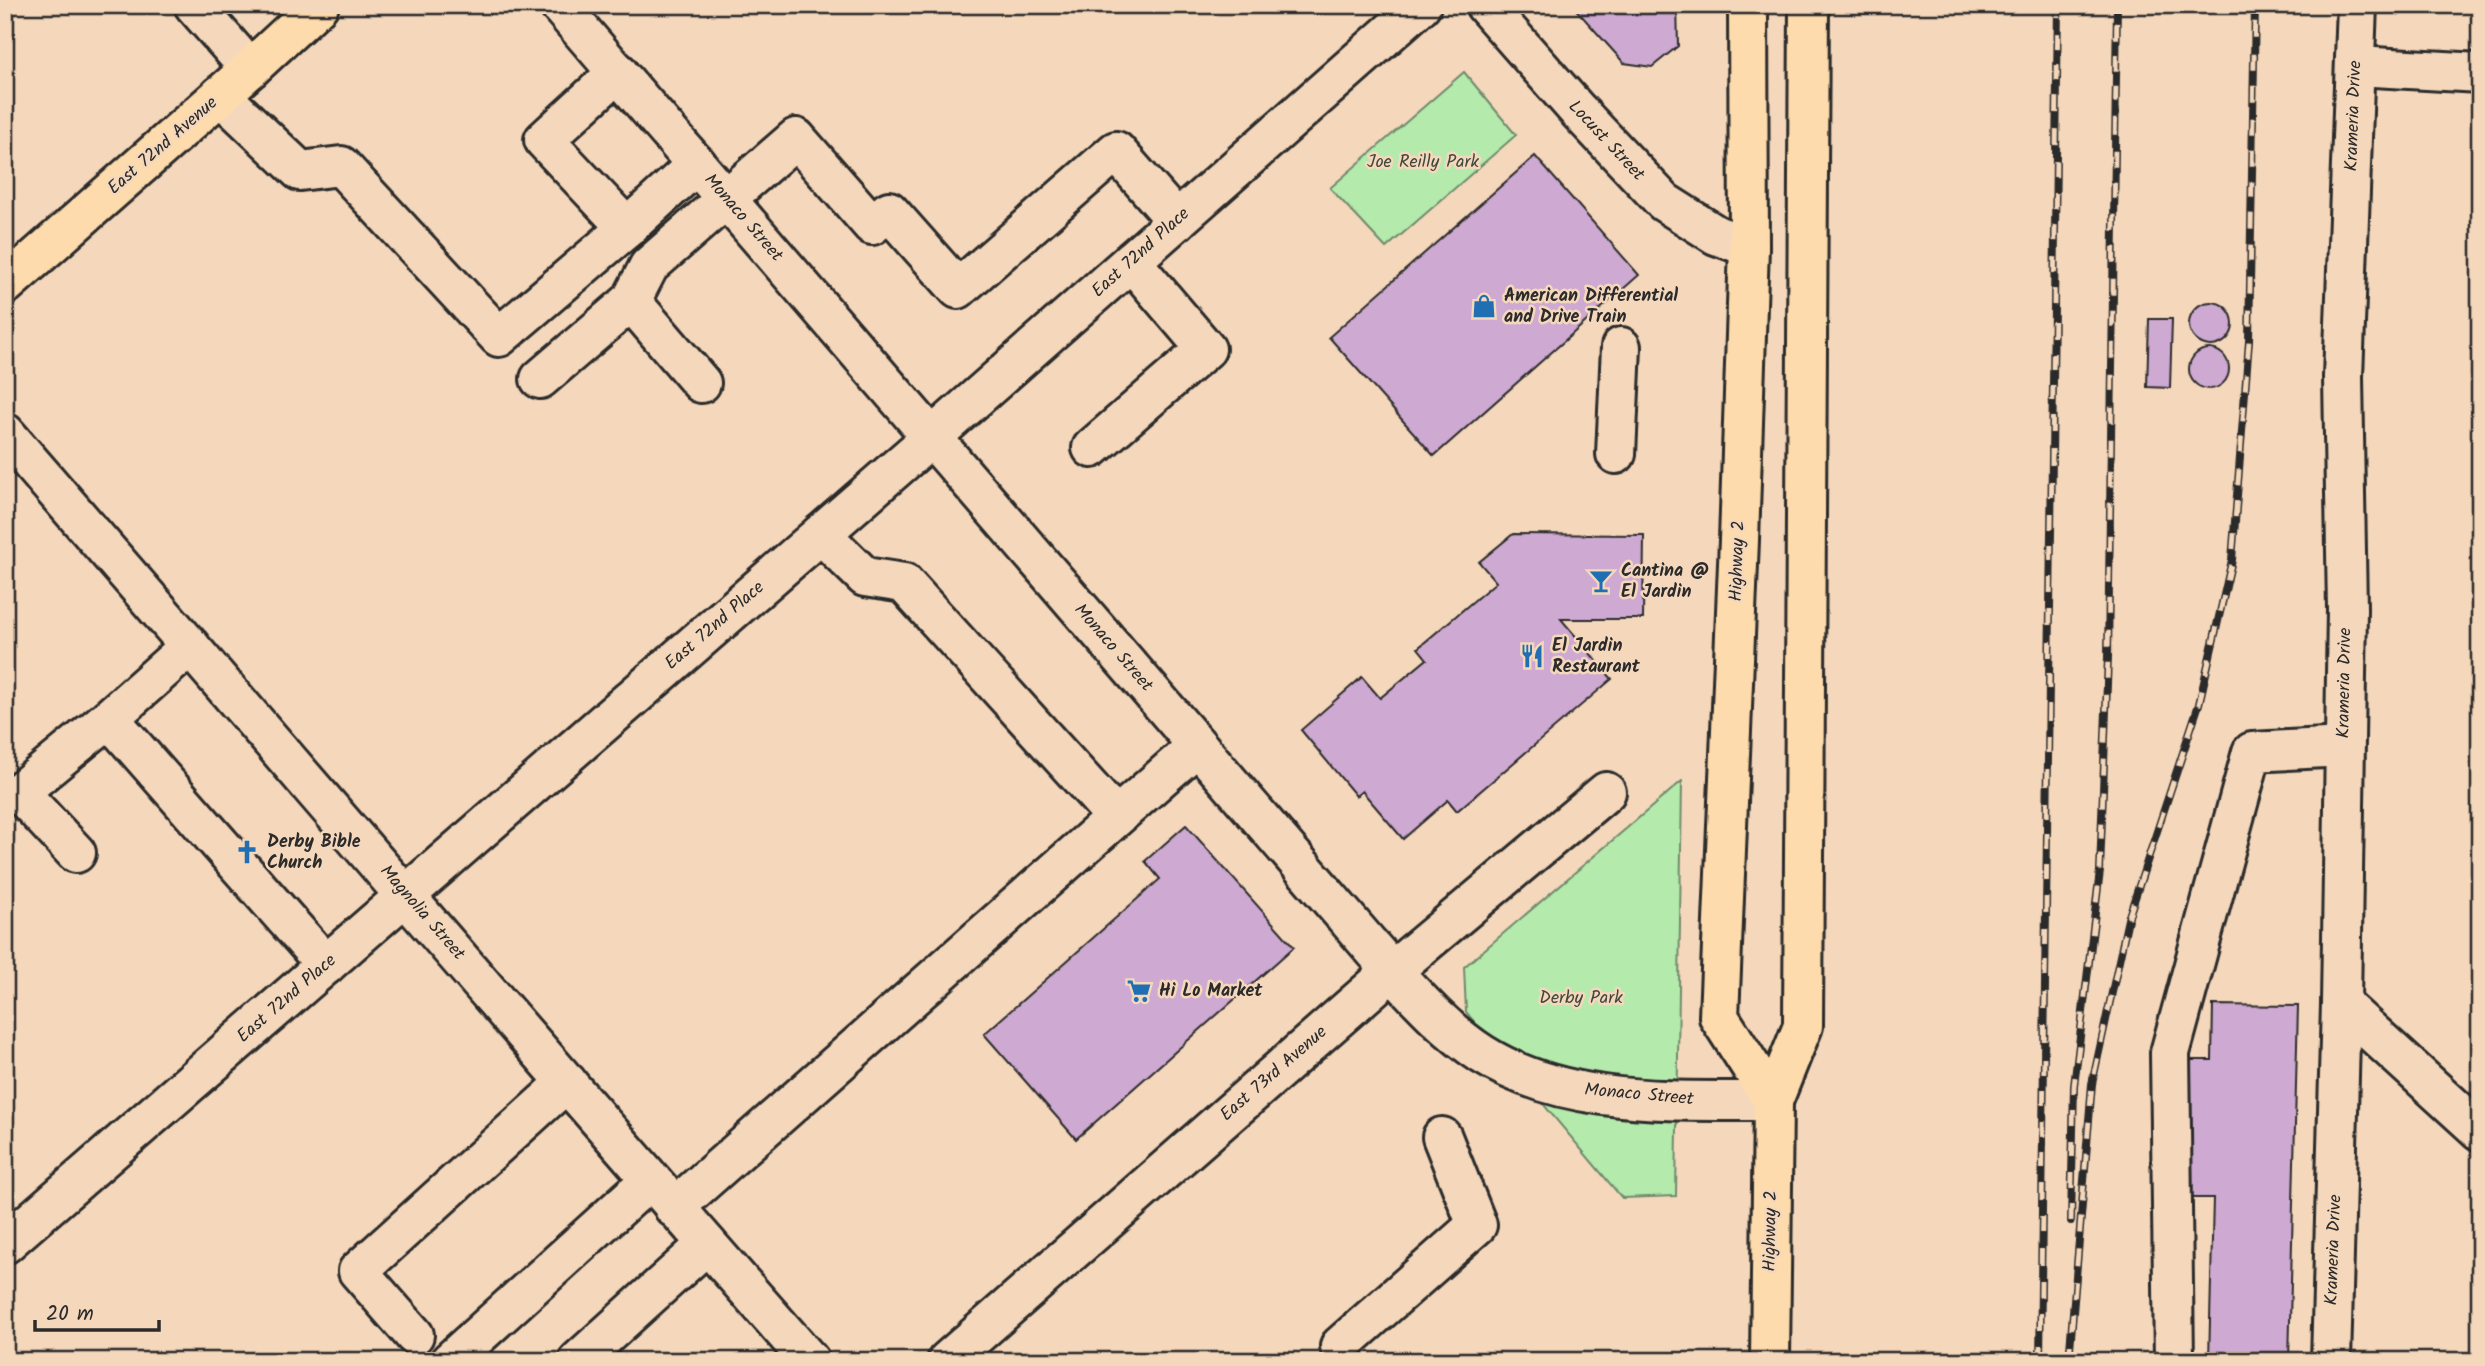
<svg xmlns="http://www.w3.org/2000/svg" width="2485" height="1366" font-family="Kalam,sans-serif">
	<style>
		.green { fill: #b4eaac; stroke: #708a6c; stroke-width: 2 }
		.building { fill: #cea9d2; stroke: #2b2b2b; stroke-width: 2 }
		.lines { fill: none; stroke-linecap: round; stroke-linejoin: round }
		.minor-casing { stroke: #2b2b2b; stroke-width: 44 }
		.major-casing { stroke: #2b2b2b; stroke-width: 44 }
		.minor { stroke: #f5d8bc; stroke-width: 38 }
		.major { stroke: #fedbac; stroke-width: 38 }
		.rail-casing { stroke: #2b2b2b; stroke-width: 8 }
		.rail { stroke: #f5d8bc; stroke-width: 5; stroke-dasharray: 16; stroke-linecap: butt }
		.labels { text-anchor: middle; dominant-baseline: central; stroke-width: 5; stroke-linejoin: round; paint-order: stroke }
		.street-label { font-size: 18px; fill: #2b2b2b; stroke: #f5d8bc }
		.park-label { font-size: 18px; fill: #40483e; stroke: #f5d8bc }
		.poi-label { font-size: 18px; font-weight: bold; fill: #2b2b2b; stroke: #f5d8bc; text-anchor: start }
	</style>
	<rect width="100%" height="100%" fill="#f5d8bc"/>
	<filter id="ink" filterUnits="userSpaceOnUse"><feTurbulence type="fractalNoise" baseFrequency=".0143" numOctaves="2"/><feDisplacementMap in="SourceGraphic" scale="14" xChannelSelector="R" yChannelSelector="G"/><feConvolveMatrix kernelMatrix="1 2 1 2 8 2 1 2 1" color-interpolation-filters="sRGB"/></filter>
	<g filter="url(#ink)">
		<g class="green">
			<path d="M1464,72L1516,135L1386,248L1330,188Z"/>
			<path d="M1682,781L1676,1196L1622,1198L1466,1012L1464,967Z"/>
		</g>
		<g class="building">
			<path d="M1572,5H1677L1678,46L1652,67L1624,63Z"/>
			<path d="M1535,156L1639,275L1434,456L1329,337Z"/>
			<circle cx="2211" cy="324" r="22"/>
			<path d="M2149,319H2172L2170,388L2147,387Z"/>
			<circle cx="2209" cy="369" r="20"/>
			<path d="M1513,534L1644,535L1643,619H1561L1612,679L1457,811L1448,800L1403,839L1362,791L1356,796L1301,730L1362,677L1380,698L1427,659L1418,648L1496,582L1479,562Z"/>
			<path d="M1186,825L1294,947L1076,1139L984,1034L1160,879L1145,861Z"/>
			<path d="M2213,1005L2298,1006L2289,1361H2209L2213,1198H2184L2187,1060H2212Z"/>
		</g>
		<g class="lines">
			<g class="minor-casing">
				<g id="minor">
					<path d="M194,5L250,69"/>
					<path d="M559,5L1392,971C1420,1001 1448,1032 1482,1054C1567,1108 1677,1100 1773,1101"/>
					<path d="M1485,5L1580,113L1664,202L1716,235L1749,247"/>
					<path d="M2356,66L2480,73"/>
					<path d="M618,72L544,140L627,228L697,164"/>
					<path d="M220,95L300,171L341,166L499,337L627,228"/>
					<path d="M540,379L631,301"/>
					<path d="M701,383L631,301L649,266L796,138L872,225L889,211L958,289L1116,151L1177,221"/>
					<path d="M5,433C274,742 539,1054 810,1361"/>
					<path d="M1092,448L1206,349L1131,261"/>
					<path d="M1616,454L1621,347"/>
					<path d="M821,534L865,577L904,583L1116,817"/>
					<path d="M190,646L109,718L326,965"/>
					<path d="M76,853L19,792L109,718"/>
					<path d="M2341,1004L2480,1131"/>
					<path d="M674,1208L1197,746"/>
					<path d="M5,1244L931,438L1421,5"/>
					<path d="M414,1335L358,1271L567,1082"/>
					<path d="M1340,1346L1477,1225L1442,1137"/>
					<path d="M450,1361L650,1180"/>
					<path d="M578,1361L707,1244"/>
					<path d="M947,1361L1392,971L1606,792"/>
					<path d="M2174,1361L2170,1053L2252,752L2344,747"/>
					<path d="M2331,1361L2341,1004L2347,609L2343,377L2357,5"/>
				</g>
			</g>
			<g class="major-casing">
				<g id="major">
					<path d="M1748,5L1749,247L1739,540L1719,1017L1773,1101"/>
					<path d="M5,285L250,69L319,5"/>
					<path d="M1770,1361L1773,1101L1803,1026L1809,5"/>
				</g>
			</g>
			<use href="#minor" class="minor"/>
			<use href="#major" class="major"/>
			<g class="rail-casing">
				<g id="rail">
					<path d="M2071,1221L2074,1086L2100,871L2108,657L2117,5"/>
					<path d="M2040,1361L2058,5"/>
					<path d="M2069,1361L2092,1084L2128,919L2199,704L2232,560L2249,341L2255,5"/>
				</g>
			</g>
			<use href="#rail" class="rail"/>
		</g>
	</g>
	<defs>
		<g id="shop-bare" transform="scale(1.89)"><path d="M-5-2.5h2.3a2.7 3.5 0 0 1 5.4 0H5L5.5 6h-11ZM-1.5-2.5h3a1.5 2.3 0 0 0-3 0Z" fill="#1f6fb2" stroke="#f5d8bc" stroke-width="2.5" paint-order="stroke"/></g>
		<g id="bar-bare" transform="scale(1.89)"><path d="M-6-5H6L.8 .8V4.5H3.5V6h-7V4.5H-.8V.8Z" fill="#1f6fb2" stroke="#f5d8bc" stroke-width="2.5" paint-order="stroke"/></g>
		<g id="restaurant-bare" transform="scale(1.89)"><path d="M-5-6h1v4h1v-4h1v4h1v-4h1v5L-1.5 .5V6h-2V.5L-5-1ZM5-6V6H3V1.5H1.5Q1.5-4 5-6Z" fill="#1f6fb2" stroke="#f5d8bc" stroke-width="2.5" paint-order="stroke"/></g>
		<g id="church-bare" transform="scale(1.89)"><path d="M-1.2-6h2.4v3.5h3.3v2.4h-3.3V6h-2.4V-.1h-3.3v-2.4h3.3Z" fill="#1f6fb2" stroke="#f5d8bc" stroke-width="2.5" paint-order="stroke"/></g>
		<g id="supermarket-bare" transform="scale(1.89)"><path d="M-6-5.5h2.5l.6 2H6L4.5 2H-2.5L-4.4-4H-6ZM-1.5 3.2a1.3 1.3 0 1 0 .1 0ZM3 3.2a1.3 1.3 0 1 0 .1 0Z" fill="#1f6fb2" stroke="#f5d8bc" stroke-width="2.5" paint-order="stroke"/></g>
	</defs>
	<g fill-rule="evenodd">
		<use href="#shop-bare" x="1484" y="306"/>
		<use href="#bar-bare" x="1601" y="581"/>
		<use href="#restaurant-bare" x="1532" y="656"/>
		<use href="#church-bare" x="247" y="852"/>
		<use href="#supermarket-bare" x="1139" y="991"/>
	</g>
	<g class="labels">
		<g class="street-label">
			<text transform="translate(2354 116) rotate(-88)">Krameria Drive</text>
			<text transform="translate(1606 141) rotate(47)">Locust Street</text>
			<text transform="translate(163 146) rotate(-41)">East 72nd Avenue</text>
			<text transform="translate(743 218) rotate(49)">Monaco Street</text>
			<text transform="translate(1141 253) rotate(-42)">East 72nd Place</text>
			<text transform="translate(1738 561) rotate(-88)">Highway 2</text>
			<text transform="translate(715 626) rotate(-41)">East 72nd Place</text>
			<text transform="translate(1113 648) rotate(49)">Monaco Street</text>
			<text transform="translate(2345 683) rotate(-89)">Krameria Drive</text>
			<text transform="translate(422 913) rotate(49)">Magnolia Street</text>
			<text transform="translate(287 999) rotate(-41)">East 72nd Place</text>
			<text transform="translate(1274 1074) rotate(-41)">East 73rd Avenue</text>
			<text transform="translate(1639 1095) rotate(5)">Monaco Street</text>
			<text transform="translate(1771 1231) rotate(-89)">Highway 2</text>
			<text transform="translate(2334 1250) rotate(-88)">Krameria Drive</text>
		</g>
		<g class="park-label">
			<text x="1423" y="162">Joe Reilly Park</text>
			<text x="1581" y="998">Derby Park</text>
		</g>
		<g class="poi-label">
			<text x="1504" y="296">American Differential<tspan x="1504" dy="21">and Drive Train</tspan></text>
			<text x="1621" y="571">Cantina @<tspan x="1621" dy="21">El Jardin</tspan></text>
			<text x="1552" y="646">El Jardin<tspan x="1552" dy="21">Restaurant</tspan></text>
			<text x="267" y="842">Derby Bible<tspan x="267" dy="21">Church</tspan></text>
			<text x="1159" y="991">Hi Lo Market</text>
		</g>
	</g>
	<rect width="2485" height="1366" fill="none" stroke="#f5d8bc" stroke-width="28"/>
	<rect x="14" y="14" width="2457" height="1338" fill="none" stroke="#2b2b2b" stroke-width="2.5" filter="url(#ink)"/>
	<path d="M35 1320v10h124v-10" fill="none" stroke="#2b2b2b" stroke-width="3.5"/>
	<text x="46" y="1320" font-size="21" fill="#2b2b2b" stroke="#f5d8bc" stroke-width="5" paint-order="stroke">20 m</text>
</svg>
